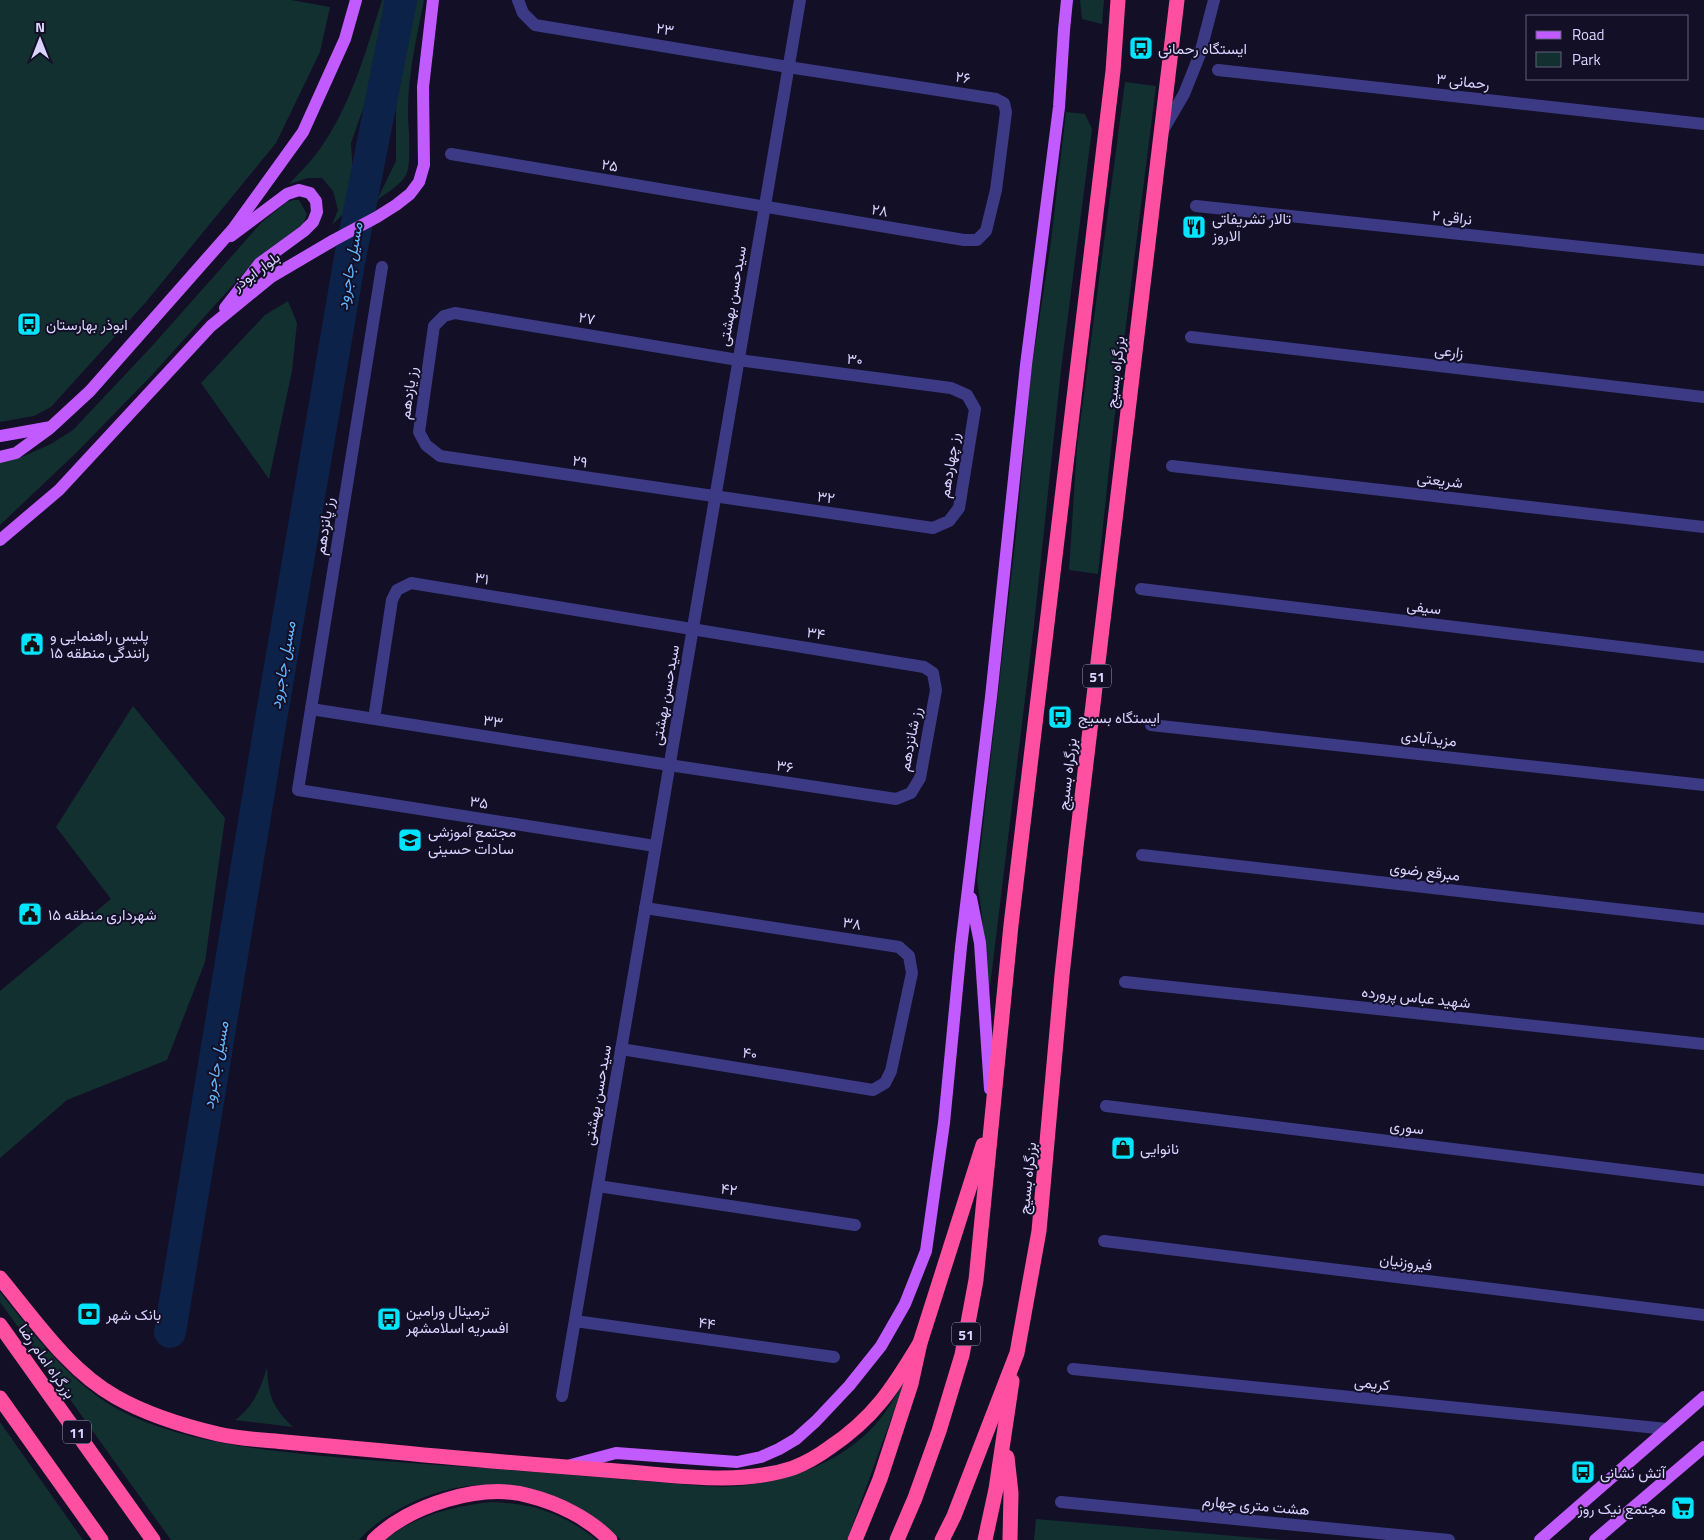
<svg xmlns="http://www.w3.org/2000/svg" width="1704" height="1540" font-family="'Titillium Web',Vazirmatn,sans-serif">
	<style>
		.green { fill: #12302f }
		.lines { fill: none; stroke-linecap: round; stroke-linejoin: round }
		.river { stroke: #0c2248; stroke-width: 32 }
		.minor { stroke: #3d3a85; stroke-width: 12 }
		.major { stroke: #c25bff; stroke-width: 12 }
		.highway { stroke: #ff4fa3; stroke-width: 15 }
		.labels { text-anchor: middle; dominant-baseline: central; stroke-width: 4; stroke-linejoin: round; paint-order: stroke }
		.shield { fill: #130f26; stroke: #9e99be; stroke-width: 1 }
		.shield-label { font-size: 14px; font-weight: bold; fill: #d9d4ff }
		.street-label { font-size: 15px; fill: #d9d4ff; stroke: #130f26 }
		.poi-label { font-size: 15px; fill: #d9d4ff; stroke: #130f26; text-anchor: start }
		.water-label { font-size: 16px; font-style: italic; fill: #62b6ff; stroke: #130f26 }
	</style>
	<rect width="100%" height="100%" fill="#130f26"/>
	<g class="green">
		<path d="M0,0H291L330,7L320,52L276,143L146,302L51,407L34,416L0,422Z"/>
		<path d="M382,0H392L376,81L364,106L351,143L353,175L351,195L345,212L332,225L338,210L333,191L322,178H308L289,184C297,175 306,167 313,158C349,113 365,54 382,0Z"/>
		<path d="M412,0H424C415,46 405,86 409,133C409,142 411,166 406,175C400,185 387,193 377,200L396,161V100L412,14Z"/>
		<path d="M1080,0H1104L1102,24L1082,19Z"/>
		<path d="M1125,82L1156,86L1114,421L1098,574L1069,570L1077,447Z"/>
		<path d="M1066,112L1085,114L1092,129L1061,370L1034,625L988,1003L982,916L977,879L1017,526L1031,373L1050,249Z"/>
		<path d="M294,200H299L307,214L303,225L260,255L151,376L76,453L0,525V463L24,456L51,444L73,430L153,345L262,222L287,202Z"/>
		<path d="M288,301L297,323L292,371L269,479L201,383L265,315Z"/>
		<path d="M133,706L225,818L205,962L167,1060L67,1100L0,1158V991L111,899L56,827Z"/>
		<path d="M0,1292C37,1338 74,1389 129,1415C173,1435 221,1444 268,1450C325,1457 382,1461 439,1465C533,1471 626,1480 719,1487C775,1486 835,1468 874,1426C887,1413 896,1394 906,1378L847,1540H621C566,1484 487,1469 415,1501C394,1511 374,1523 359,1540H171L0,1302Z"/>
		<path d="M267,1367C268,1395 272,1407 293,1427L235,1420C254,1406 261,1388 267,1367Z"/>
		<path d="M0,1422L83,1540H0Z"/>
		<path d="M492,1502C534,1503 564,1514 597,1540H385C416,1515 454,1506 492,1502Z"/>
		<path d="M1036,1519L1282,1540H1034Z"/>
	</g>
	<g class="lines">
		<path class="river" d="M170,1332L269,731L349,263L401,0"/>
		<g class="minor">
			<path d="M1218,70L1704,124"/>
			<path d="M1163,130L1184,94L1200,54L1214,0"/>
			<path d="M451,154L964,240H977L986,231L996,190L1006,112L1004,103L996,99L788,67L535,25L523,13L518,0"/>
			<path d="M1196,206L1704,260"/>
			<path d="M382,267L298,790L655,846"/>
			<path d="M455,313L738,360L951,388L967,395L975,409L959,508L949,521L933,528L440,456L426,445L419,432L434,326L444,316Z"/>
			<path d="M1191,337L1704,397"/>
			<path d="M1172,466L1704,527"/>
			<path d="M1141,589L1704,657"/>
			<path d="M311,709L669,765L896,799L911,793L920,778L936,690L933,673L924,667L411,583L397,590L392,600L374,719"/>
			<path d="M1151,725L1704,785"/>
			<path d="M1142,855L1704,919"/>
			<path d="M1125,982L1704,1044"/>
			<path d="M621,1049L873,1090L885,1083L891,1071L912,973L909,956L899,947L645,908"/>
			<path d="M1106,1106L1704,1180"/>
			<path d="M598,1186L855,1225"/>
			<path d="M1104,1241L1704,1315"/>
			<path d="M575,1321L834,1357"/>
			<path d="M1073,1369L1667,1429"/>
			<path d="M562,1396L800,0"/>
			<path d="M1061,1502L1449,1540"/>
		</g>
		<g class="major">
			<path d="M225,308L260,263L304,231L313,222L317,212L316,201L310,193L299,190L287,194L231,236"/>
			<path d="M0,436L51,427L90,391L233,229L303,132L345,39L356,0"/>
			<path d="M0,457L16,453L49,429"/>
			<path d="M0,540L59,490L211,326L271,277L334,240L377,217L396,205L410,194L419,182L424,165L423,87L433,0"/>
			<path d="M971,898L980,943L990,1089"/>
			<path d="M571,1465L616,1453L737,1462L761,1457L779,1449L796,1439L816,1421L849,1386L881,1346L905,1304L926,1251L944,1123L961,947L991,697L1026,365L1059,107L1064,30L1067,0"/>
			<path d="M1540,1540L1704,1397"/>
			<path d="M1595,1540L1704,1447"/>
		</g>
		<g class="highway">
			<path d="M0,1278C34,1319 69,1371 116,1397C146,1414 184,1426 218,1434C240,1439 263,1440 285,1442C318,1445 351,1448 384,1451C461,1459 539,1465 617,1471C673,1475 739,1486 793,1468C806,1463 818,1456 829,1448C874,1418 893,1388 920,1343"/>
			<path d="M0,1325L153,1540"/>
			<path d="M0,1398L101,1540"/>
			<path d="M1007,1457L1011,1493L1010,1540"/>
			<path d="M374,1540C409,1505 482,1482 530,1496C558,1503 590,1519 610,1540"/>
			<path d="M855,1540L880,1479L911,1384L920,1343L983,1145"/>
			<path d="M897,1540L915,1498L939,1431L962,1355L976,1280L1011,925L1113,71L1118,0"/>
			<path d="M942,1540L954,1516L1017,1353L1039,1231L1062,975L1076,847L1177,0"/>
			<path d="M985,1540L996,1489L1012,1381"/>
		</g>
	</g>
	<defs>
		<g id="bus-square" transform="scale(1.25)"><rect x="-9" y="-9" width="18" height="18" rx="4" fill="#00e5ff" stroke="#130f26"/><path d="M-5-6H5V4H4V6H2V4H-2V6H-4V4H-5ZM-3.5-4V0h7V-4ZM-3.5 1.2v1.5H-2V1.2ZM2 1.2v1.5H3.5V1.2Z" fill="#111"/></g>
		<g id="restaurant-square" transform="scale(1.25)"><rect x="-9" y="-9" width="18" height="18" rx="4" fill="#00e5ff" stroke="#130f26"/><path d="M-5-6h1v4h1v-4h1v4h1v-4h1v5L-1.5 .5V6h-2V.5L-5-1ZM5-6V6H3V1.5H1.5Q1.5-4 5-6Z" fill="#111"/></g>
		<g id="civic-square" transform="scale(1.25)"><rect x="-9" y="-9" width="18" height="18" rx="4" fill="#00e5ff" stroke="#130f26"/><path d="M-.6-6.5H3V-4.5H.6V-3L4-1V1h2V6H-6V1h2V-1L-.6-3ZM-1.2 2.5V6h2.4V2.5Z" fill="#111"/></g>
		<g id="school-square" transform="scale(1.25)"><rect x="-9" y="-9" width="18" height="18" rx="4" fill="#00e5ff" stroke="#130f26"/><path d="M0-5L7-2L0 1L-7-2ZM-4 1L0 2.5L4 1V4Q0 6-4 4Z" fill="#111"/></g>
		<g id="shop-square" transform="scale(1.25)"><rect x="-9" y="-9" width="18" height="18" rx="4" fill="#00e5ff" stroke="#130f26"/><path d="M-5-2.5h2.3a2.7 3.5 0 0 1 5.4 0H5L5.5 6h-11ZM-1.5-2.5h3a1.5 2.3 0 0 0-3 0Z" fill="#111"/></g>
		<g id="bank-square" transform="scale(1.25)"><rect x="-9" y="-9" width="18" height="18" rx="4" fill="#00e5ff" stroke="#130f26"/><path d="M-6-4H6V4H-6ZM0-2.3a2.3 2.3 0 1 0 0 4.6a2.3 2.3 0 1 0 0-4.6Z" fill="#111"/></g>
		<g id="supermarket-square" transform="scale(1.25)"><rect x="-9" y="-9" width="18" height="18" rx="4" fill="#00e5ff" stroke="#130f26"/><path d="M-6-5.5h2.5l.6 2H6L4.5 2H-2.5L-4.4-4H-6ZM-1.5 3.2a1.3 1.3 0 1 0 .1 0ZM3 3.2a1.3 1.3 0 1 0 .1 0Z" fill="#111"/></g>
	</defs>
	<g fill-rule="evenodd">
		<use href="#bus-square" x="1141" y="48"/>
		<use href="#restaurant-square" x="1194" y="227"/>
		<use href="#bus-square" x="29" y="324"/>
		<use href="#civic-square" x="32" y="644"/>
		<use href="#bus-square" x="1060" y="717"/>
		<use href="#school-square" x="410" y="840"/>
		<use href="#civic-square" x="30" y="914"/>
		<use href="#shop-square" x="1123" y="1148"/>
		<use href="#bank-square" x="89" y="1314"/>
		<use href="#bus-square" x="389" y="1319"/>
		<use href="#bus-square" x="1583" y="1472"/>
		<use href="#supermarket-square" x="1683" y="1508"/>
	</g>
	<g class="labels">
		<g class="shield">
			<rect x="1083" y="664.5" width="28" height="23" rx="4"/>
			<rect x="952" y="1322.5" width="28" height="23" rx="4"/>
			<rect x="63" y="1420.5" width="28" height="23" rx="4"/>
		</g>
		<g class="shield-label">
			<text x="1097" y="676">51</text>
			<text x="966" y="1334">51</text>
			<text x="77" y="1432">11</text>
		</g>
		<g class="street-label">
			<text transform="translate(665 29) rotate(9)">۲۳</text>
			<text transform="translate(963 77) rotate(9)">۲۶</text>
			<text transform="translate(1463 81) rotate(6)">رحمانی ۳</text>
			<text transform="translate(610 165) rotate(10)">۲۵</text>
			<text transform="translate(880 210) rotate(10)">۲۸</text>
			<text transform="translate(1452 217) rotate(6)">نراقی ۲</text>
			<text transform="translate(256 271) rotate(-36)">بلوار ابوذر</text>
			<text transform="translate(732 296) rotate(-80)">سیدحسن بهشتی</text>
			<text transform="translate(587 318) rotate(10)">۲۷</text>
			<text transform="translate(1449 351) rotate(7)">زارعی</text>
			<text transform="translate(855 359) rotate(7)">۳۰</text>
			<text transform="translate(1115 372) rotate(-83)">بزرگراه بسیج</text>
			<text transform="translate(408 393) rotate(-82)">رز یازدهم</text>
			<text transform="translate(580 461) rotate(9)">۲۹</text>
			<text transform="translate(949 465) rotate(-81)">رز چهاردهم</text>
			<text transform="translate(1440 480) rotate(7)">شریعتی</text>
			<text transform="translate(826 497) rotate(8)">۳۲</text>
			<text transform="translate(324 526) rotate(-81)">رز پانزدهم</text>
			<text transform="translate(482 578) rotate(10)">۳۱</text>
			<text transform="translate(1424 607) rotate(7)">سیفی</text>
			<text transform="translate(816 633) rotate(9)">۳۴</text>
			<text transform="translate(665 695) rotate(-80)">سیدحسن بهشتی</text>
			<text transform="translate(493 721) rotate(9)">۳۳</text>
			<text transform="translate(1429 738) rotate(6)">مزیدآبادی</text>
			<text transform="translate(910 739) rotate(-79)">رز شانزدهم</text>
			<text transform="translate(785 766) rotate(8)">۳۶</text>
			<text transform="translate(1067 774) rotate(-83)">بزرگراه بسیج</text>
			<text transform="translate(479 802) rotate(9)">۳۵</text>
			<text transform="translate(1425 871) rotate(7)">مبرقع رضوی</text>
			<text transform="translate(852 923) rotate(9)">۳۸</text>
			<text transform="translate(1416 997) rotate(6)">شهید عباس پرورده</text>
			<text transform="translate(750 1053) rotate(9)">۴۰</text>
			<text transform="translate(597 1095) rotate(-80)">سیدحسن بهشتی</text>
			<text transform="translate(1407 1127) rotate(7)">سوری</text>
			<text transform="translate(1027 1178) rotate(-84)">بزرگراه بسیج</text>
			<text transform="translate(729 1189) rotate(9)">۴۲</text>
			<text transform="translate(1406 1262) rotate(7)">فیروزنیان</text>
			<text transform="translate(707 1323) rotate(8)">۴۴</text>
			<text transform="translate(47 1361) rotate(55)">بزرگراه امام رضا</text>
			<text transform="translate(1372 1383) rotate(6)">کریمی</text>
			<text transform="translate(1256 1505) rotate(5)">هشت متری چهارم</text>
		</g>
		<g class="poi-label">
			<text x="1158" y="48">ایستگاه رحمانی</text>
			<text x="1212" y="218">تالار تشریفاتی<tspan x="1212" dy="17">الاروز</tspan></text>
			<text x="46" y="324">ابوذر بهارستان</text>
			<text x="50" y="635">پلیس راهنمایی و<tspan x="50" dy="17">رانندگی منطقه ۱۵</tspan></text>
			<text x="1078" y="717">ایستگاه بسیج</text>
			<text x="428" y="831">مجتمع آموزشی<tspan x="428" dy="17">سادات حسینی</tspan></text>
			<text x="48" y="914">شهرداری منطقه ۱۵</text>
			<text x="1140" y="1148">نانوایی</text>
			<text x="406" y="1310">ترمینال ورامین<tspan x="406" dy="17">افسریه اسلامشهر</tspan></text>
			<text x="106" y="1314">بانک شهر</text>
			<text x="1600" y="1472">آتش نشانی</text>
			<text x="1666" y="1508" text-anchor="end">مجتمع نیک‌ روز</text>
		</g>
		<g class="water-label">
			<text transform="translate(349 266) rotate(-80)">مسیل جاجرود</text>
			<text transform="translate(282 665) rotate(-80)">مسیل جاجرود</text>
			<text transform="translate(215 1065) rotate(-80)">مسیل جاجرود</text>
		</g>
	</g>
	<rect x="1526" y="15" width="162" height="65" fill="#130f26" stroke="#625e7d"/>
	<rect x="1536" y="31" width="25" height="8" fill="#c25bff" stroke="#625e7d"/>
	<text x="1572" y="40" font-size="15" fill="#d9d4ff">Road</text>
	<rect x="1536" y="52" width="25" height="15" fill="#12302f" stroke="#625e7d"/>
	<text x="1572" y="65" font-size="15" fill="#d9d4ff">Park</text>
	<g transform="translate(40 40)" stroke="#130f26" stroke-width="4" paint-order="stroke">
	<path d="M0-4L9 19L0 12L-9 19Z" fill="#d9d4ff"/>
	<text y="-8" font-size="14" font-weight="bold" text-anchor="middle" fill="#d9d4ff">N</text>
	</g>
</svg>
